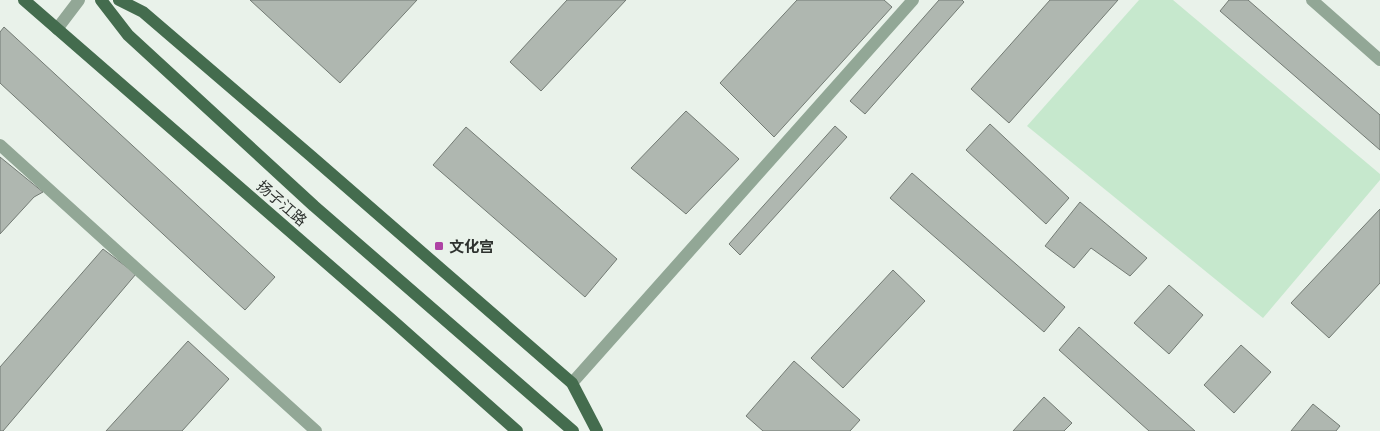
<svg xmlns="http://www.w3.org/2000/svg" width="1380" height="431" font-family="Helvetica,'Noto Sans SC',sans-serif">
	<style>
		.green { fill: #c6e8cd }
		.building { fill: #afb7b0; stroke: #737b74 }
		.lines { fill: none; stroke-linecap: round; stroke-linejoin: round }
		.minor { stroke: #92a796; stroke-width: 12 }
		.primary { stroke: #446c4e; stroke-width: 12 }
		.poi-dot { fill: #ae43a4; stroke: #e9f2ea; stroke-width: 2 }
		.labels { text-anchor: middle; dominant-baseline: central; stroke-width: 4.5; stroke-linejoin: round; paint-order: stroke }
		.street-label { font-size: 15px; fill: #2e322f; stroke: #e9f2ea }
		.poi-label { font-size: 15px; font-weight: bold; fill: #2e322f; stroke: #e9f2ea; text-anchor: start }
	</style>
	<rect width="100%" height="100%" fill="#e9f2ea"/>
	<path class="green" d="M1139,0H1173L1380,174V180L1263,318L1027,126Z"/>
	<g class="building">
		<path d="M250,0H417L340,83Z"/>
		<path d="M567,0H626L541,91L510,62Z"/>
		<path d="M797,0H884L892,7L774,137L720,83Z"/>
		<path d="M939,0H962L964,2L865,114L850,101Z"/>
		<path d="M1050,0H1118L1009,123L971,89Z"/>
		<path d="M1229,0H1248L1380,115V150L1220,11Z"/>
		<path d="M4,27L275,277L245,310L0,83V32Z"/>
		<path d="M686,111L739,159L686,214L631,168Z"/>
		<path d="M990,124L1069,198L1046,224L966,150Z"/>
		<path d="M835,126L847,137L740,255L729,244Z"/>
		<path d="M466,127L617,259L585,297L433,165Z"/>
		<path d="M0,157L43,192L34,197L0,234Z"/>
		<path d="M912,173L1065,307L1044,332L890,198Z"/>
		<path d="M1080,202L1147,258L1130,276L1091,248L1074,268L1045,246Z"/>
		<path d="M1380,209V283L1329,338L1291,303Z"/>
		<path d="M103,249L136,274L3,431H0V367Z"/>
		<path d="M893,270L925,301L843,388L811,358Z"/>
		<path d="M1169,285L1203,315L1169,354L1134,323Z"/>
		<path d="M1079,327L1195,431H1149L1059,350Z"/>
		<path d="M188,341L229,379L182,431H106Z"/>
		<path d="M1241,345L1271,372L1234,413L1204,385Z"/>
		<path d="M794,361L860,420L850,431H763L746,416Z"/>
		<path d="M1044,397L1072,423L1064,431H1013Z"/>
		<path d="M1313,404L1340,426L1336,431H1291Z"/>
	</g>
	<g class="lines">
		<g class="minor">
			<path d="M1312,0L1380,60"/>
			<path d="M57,29L79,0"/>
			<path d="M0,145L316,431"/>
			<path d="M572,383L913,0"/>
		</g>
		<g class="primary">
			<path d="M24,0L392,320L517,431"/>
			<path d="M101,0L128,35L314,206L573,431"/>
			<path d="M119,0L143,12L311,156L572,383L597,431"/>
		</g>
	</g>
	<rect class="poi-dot" x="434" y="241" width="10" height="10" rx="2.5"/>
	<g class="labels">
		<g class="street-label">
			<text transform="translate(282 203) rotate(41)">扬子江路</text>
		</g>
		<g class="poi-label">
			<text x="449" y="246">文化宫</text>
		</g>
	</g>
</svg>
